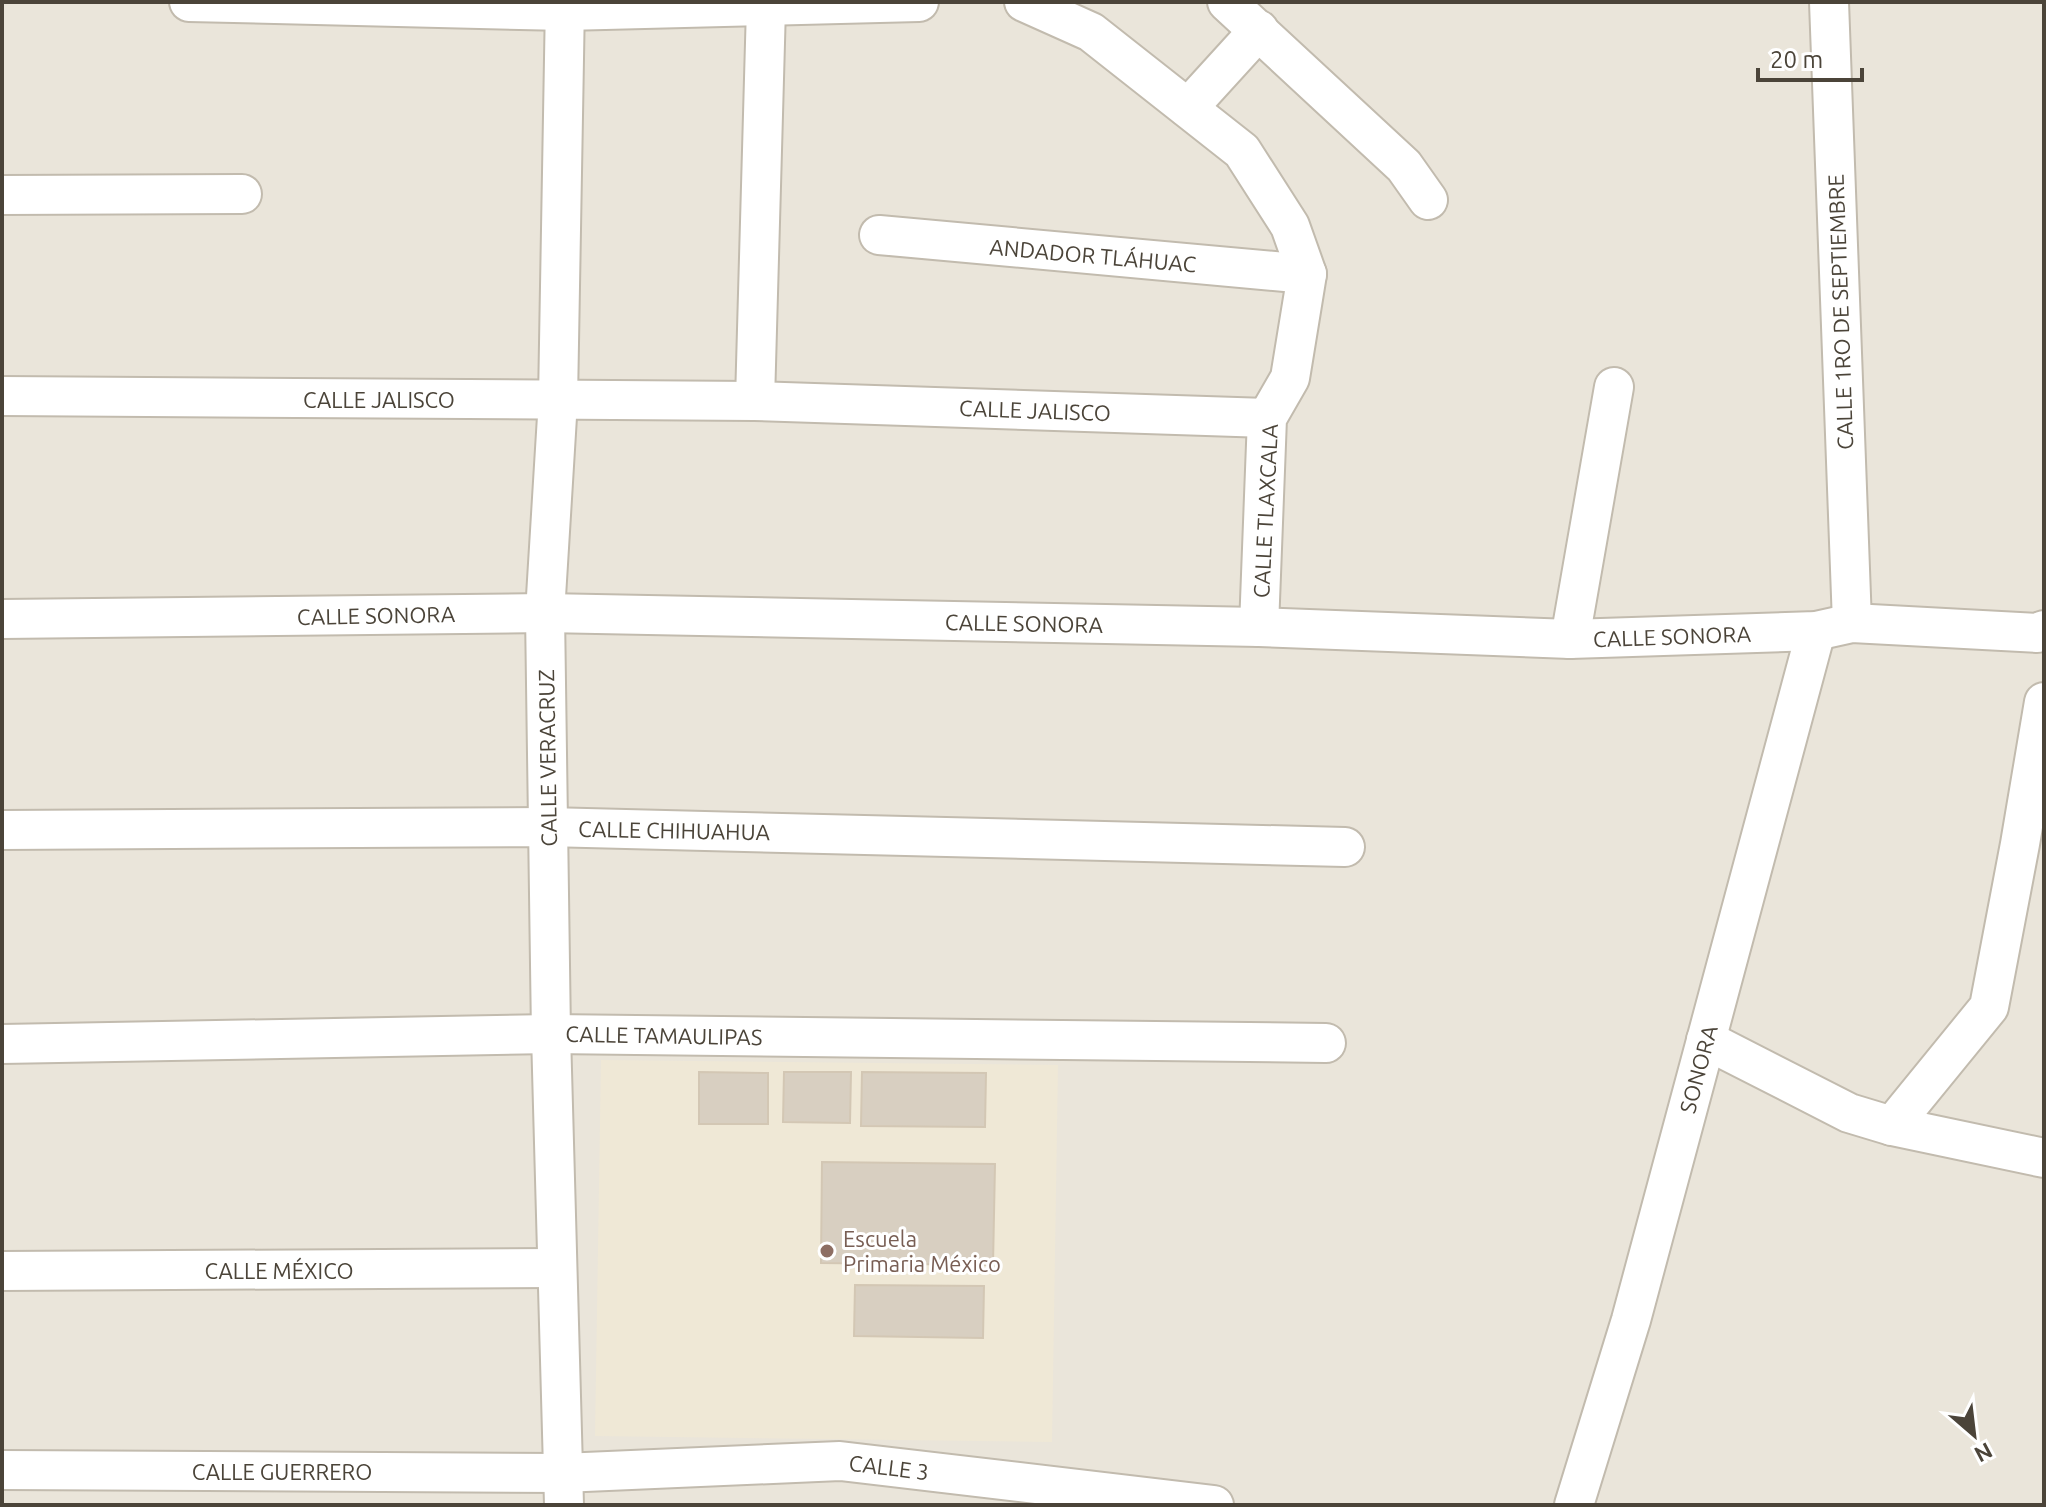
<svg xmlns="http://www.w3.org/2000/svg" width="2046" height="1507" font-family="Ubuntu,sans-serif">
	<style>
		.residential { fill: #eae5da }
		.education { fill: #efe8d6 }
		.building { fill: #d8cfc1; stroke: #d3c7b4; stroke-width: 2 }
		.lines { fill: none; stroke-linecap: round; stroke-linejoin: round }
		.minor-casing { stroke: #c2bbae; stroke-width: 42 }
		.minor { stroke: #fff; stroke-width: 38 }
		.education-dot { fill: #8d6e63; stroke: #fff; stroke-width: 3 }
		.labels { text-anchor: middle; dominant-baseline: central; stroke-width: 6; stroke-linejoin: round; paint-order: stroke }
		.street-label { font-size: 22px; fill: #4b4439; stroke: #fff }
		.education-label { font-size: 22px; fill: #785e54; stroke: #fff; text-anchor: start }
	</style>
	<rect width="100%" height="100%" fill="#f6f3ec"/>
	<rect class="residential" x="2" y="2" width="2042" height="1503"/>
	<path class="education" d="M601,1060L1058,1065L1052,1442L595,1436Z"/>
	<g class="building">
		<path d="M699,1072L768,1073V1124H699Z"/>
		<path d="M784,1072H851L850,1123L783,1122Z"/>
		<path d="M862,1072L986,1073L985,1127L861,1126Z"/>
		<path d="M822,1162L995,1164L993,1265L821,1263Z"/>
		<path d="M855,1285L984,1286L983,1338L854,1336Z"/>
	</g>
	<g class="lines">
		<g class="minor-casing">
			<g id="minor">
				<path d="M189,2L565,11L919,2"/>
				<path d="M1024,2L1091,32L1242,151L1290,226L1307,274L1290,378L1267,418L1259,627"/>
				<path d="M1227,2L1404,166L1428,200"/>
				<path d="M1829,2L1852,623"/>
				<path d="M1188,108L1259,30"/>
				<path d="M2,195L242,194"/>
				<path d="M879,235L1307,274"/>
				<path d="M2,396L755,401L1267,418"/>
				<path d="M755,401L766,7"/>
				<path d="M2,619L545,613L1259,627L1570,639L1816,631L1852,623L2037,633L2044,630"/>
				<path d="M1570,639L1614,387"/>
				<path d="M2,830L547,827L1345,847"/>
				<path d="M1706,1040L1849,1113L1892,1126L2044,1158"/>
				<path d="M2,1044L551,1034L1326,1043"/>
				<path d="M1892,1126L1989,1007L2020,844L2044,702"/>
				<path d="M2,1271L556,1268"/>
				<path d="M2,1470L562,1473L840,1461L1214,1505"/>
				<path d="M564,1505L551,1034L545,613L558,400L565,2"/>
				<path d="M1574,1505L1631,1320L1816,631"/>
			</g>
		</g>
		<use href="#minor" class="minor"/>
	</g>
	<circle class="education-dot" cx="827" cy="1251" r="8"/>
	<g class="labels">
		<g class="street-label">
			<text transform="translate(1093 255) rotate(5)">ANDADOR TLÁHUAC</text>
			<text transform="translate(1840 312) rotate(-92)">CALLE 1RO DE SEPTIEMBRE</text>
			<text x="379" y="399">CALLE JALISCO</text>
			<text transform="translate(1035 410) rotate(2)">CALLE JALISCO</text>
			<text transform="translate(1265 511) rotate(-87)">CALLE TLAXCALA</text>
			<text transform="translate(376 615) rotate(-1)">CALLE SONORA</text>
			<text transform="translate(1024 623) rotate(1)">CALLE SONORA</text>
			<text transform="translate(1672 636) rotate(-2)">CALLE SONORA</text>
			<text transform="translate(547 758) rotate(-91)">CALLE VERACRUZ</text>
			<text transform="translate(674 830) rotate(1)">CALLE CHIHUAHUA</text>
			<text transform="translate(664 1035) rotate(1)">CALLE TAMAULIPAS</text>
			<text transform="translate(1698 1069) rotate(-75)">SONORA</text>
			<text x="279" y="1270">CALLE MÉXICO</text>
			<text transform="translate(889 1467) rotate(7)">CALLE 3</text>
			<text x="282" y="1471">CALLE GUERRERO</text>
		</g>
		<g class="education-label">
			<text x="843" y="1238">Escuela<tspan x="843" dy="25">Primaria México</tspan></text>
		</g>
	</g>
	<rect width="2046" height="1507" fill="none" stroke="#4b4439" stroke-width="8"/>
	<g transform="translate(1974 1435) rotate(152)" stroke="#ffffff" stroke-width="6" paint-order="stroke">
	<path d="M0-6L14 30L0 20L-14 30Z" fill="#4b4439"/>
	<text y="-12" font-size="22" font-weight="bold" text-anchor="middle" fill="#4b4439">N</text>
	</g>
	<path d="M1758 68v12h104v-12" fill="none" stroke="#4b4439" stroke-width="4"/>
	<text x="1770" y="68" font-size="24" fill="#4b4439" stroke="#ffffff" stroke-width="6" paint-order="stroke">20 m</text>
</svg>
